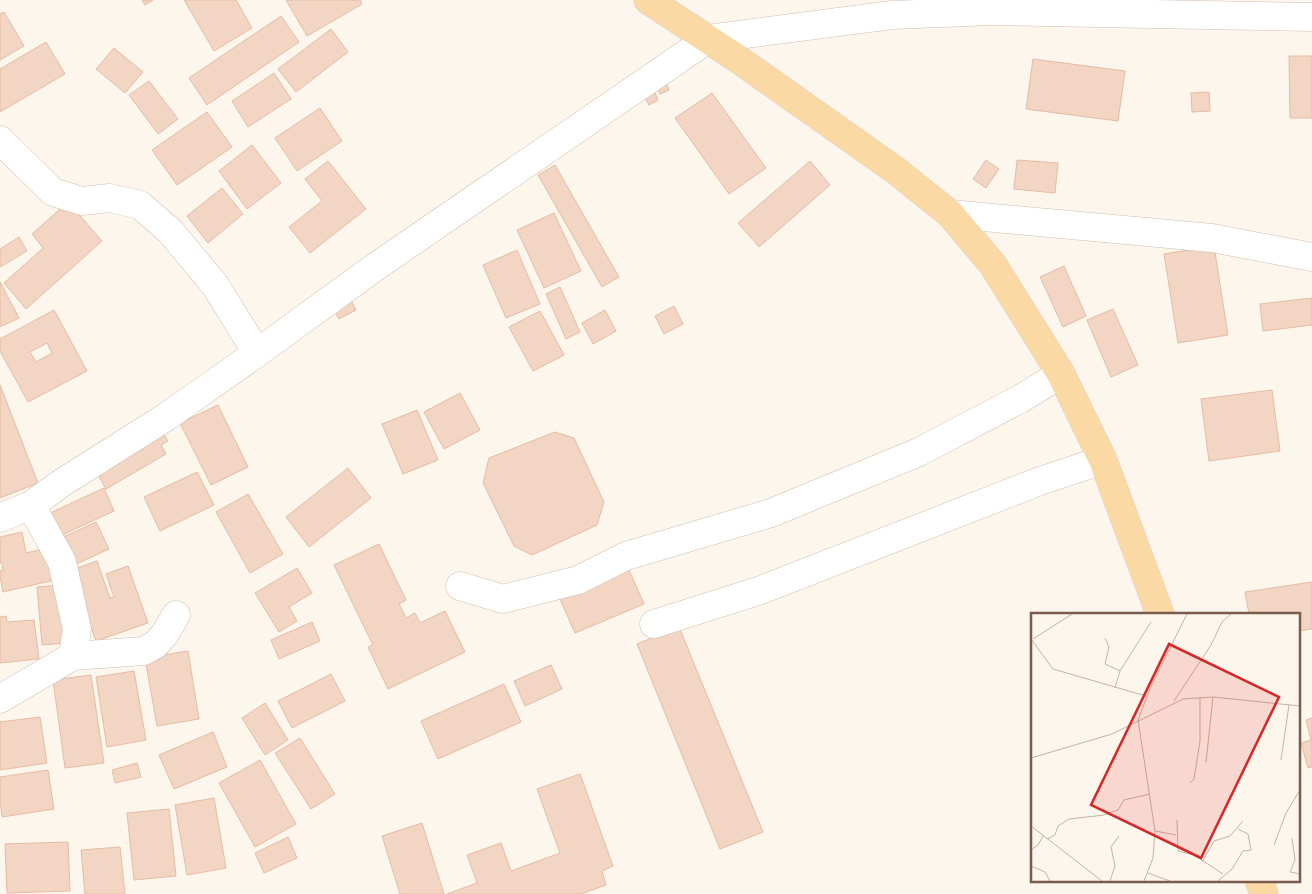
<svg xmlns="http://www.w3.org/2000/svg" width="1312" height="894" font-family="'Open Sans',sans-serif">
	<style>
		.building { fill: #f3d5c3; stroke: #e6bba3; fill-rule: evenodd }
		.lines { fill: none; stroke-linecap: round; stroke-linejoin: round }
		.minor-casing { stroke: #d1beb0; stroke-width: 29 }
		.major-casing { stroke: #dad1cd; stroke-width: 29 }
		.minor { stroke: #fff; stroke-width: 28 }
		.major { stroke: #fbd9a5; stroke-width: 28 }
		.inset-road { fill: none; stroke: #c5b3a7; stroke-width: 1 }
		.view { fill: #d62828; fill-opacity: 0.15; stroke: #d62828; stroke-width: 2.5 }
		.inset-edge { fill: none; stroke: #7a5c4d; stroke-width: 2.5 }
	</style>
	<rect width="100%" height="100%" fill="#fdf6ec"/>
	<g class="building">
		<path d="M142,0H153L145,5Z"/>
		<path d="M184,0H236L252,28L214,51Z"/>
		<path d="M286,0H360L362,4L307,36Z"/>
		<path d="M4,12L24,46L0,60V14Z"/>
		<path d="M281,16L299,42L207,105L189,78Z"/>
		<path d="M331,29L348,52L296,92L278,69Z"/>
		<path d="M46,42L65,74L0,112V69Z"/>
		<path d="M114,48L143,72L125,93L96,69Z"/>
		<path d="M1289,56H1312V118H1290Z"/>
		<path d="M1033,59L1125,71L1118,121L1026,109Z"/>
		<path d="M274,73L291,99L248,127L232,101Z"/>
		<path d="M663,75L669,90L660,94L653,79Z"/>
		<path d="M149,81L178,119L158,134L129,95Z"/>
		<path d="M651,84L658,100L649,105L641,90Z"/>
		<path d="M1209,92L1210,111L1192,112L1191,93Z"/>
		<path d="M712,93L766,168L729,194L675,118Z"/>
		<path d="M320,108L342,141L297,171L275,138Z"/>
		<path d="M207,112L232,147L177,185L152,150Z"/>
		<path d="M252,145L281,183L247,209L219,171Z"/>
		<path d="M986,160L999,169L986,188L973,179Z"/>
		<path d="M1017,160L1058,163L1055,193L1014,189Z"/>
		<path d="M328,161L366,209L310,253L289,227L322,201L305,179Z"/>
		<path d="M810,161L830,185L759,247L738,223Z"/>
		<path d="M555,165L619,277L602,287L538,175Z"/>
		<path d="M222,188L243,214L208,243L187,216Z"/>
		<path d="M68,202L102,241L26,309L4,283L43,248L32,234Z"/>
		<path d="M554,213L581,271L544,288L517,230Z"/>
		<path d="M19,237L27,251L0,267V249Z"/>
		<path d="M1214,246L1228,335L1178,343L1164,254Z"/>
		<path d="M517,250L540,304L506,318L483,265Z"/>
		<path d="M1064,266L1086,316L1063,327L1040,277Z"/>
		<path d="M0,282L19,318L0,327Z"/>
		<path d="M560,287L580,332L566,339L546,294Z"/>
		<path d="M348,294L356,310L339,319L330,304Z"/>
		<path d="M1312,298V325L1263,331L1260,304Z"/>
		<path d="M674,306L683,324L664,334L655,316Z"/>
		<path d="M1113,309L1138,365L1111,377L1087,320Z"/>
		<path d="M54,310L87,371L28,402L0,351V339ZM47,343L52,353L36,362L30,352Z"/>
		<path d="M605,310L616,331L593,344L582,323Z"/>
		<path d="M540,311L564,355L533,371L509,327Z"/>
		<path d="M0,385L38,483L0,498Z"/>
		<path d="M1272,390L1280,451L1209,461L1201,399Z"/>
		<path d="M460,393L480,430L444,449L424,412Z"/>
		<path d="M218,405L248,467L211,485L180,423Z"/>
		<path d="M417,410L438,460L403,474L382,424Z"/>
		<path d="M162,431L168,441L161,445L166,454L106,489L95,469Z"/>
		<path d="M555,432L574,438L604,502L597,525L532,555L514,546L483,483L489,458Z"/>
		<path d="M348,468L371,498L309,547L286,517Z"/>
		<path d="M197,472L214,505L160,531L144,497Z"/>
		<path d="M104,488L114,511L58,537L48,514Z"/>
		<path d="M248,494L283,554L250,573L216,512Z"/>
		<path d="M96,522L109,549L72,566L59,539Z"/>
		<path d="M22,532L26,553L52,547L59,579L3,592L0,577V571L3,570L2,563H0V537Z"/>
		<path d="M379,544L406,600L399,604L406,618L415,613L420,623L445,611L465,652L388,689L368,647L373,645L334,565Z"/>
		<path d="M97,561L110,598L114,597L106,574L128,566L148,623L96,641L71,570Z"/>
		<path d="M297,568L312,593L289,607L297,621L279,632L255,593Z"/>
		<path d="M629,570L644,604L575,633L560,599Z"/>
		<path d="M1312,582V629L1298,631V614H1249L1245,592Z"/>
		<path d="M61,585L66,643L42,645L37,587Z"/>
		<path d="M6,616L7,622L34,620L39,659L0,663V617Z"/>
		<path d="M312,622L320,641L279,659L271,640Z"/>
		<path d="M679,627L763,832L720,849L637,644Z"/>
		<path d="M188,651L199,719L157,726L145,658Z"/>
		<path d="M551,665L562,689L525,706L514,681Z"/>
		<path d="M134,671L146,740L107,747L96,677Z"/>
		<path d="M331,674L345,701L292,728L278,701Z"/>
		<path d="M91,675L104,763L65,768L53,680Z"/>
		<path d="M504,684L521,722L438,759L421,721Z"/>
		<path d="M265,703L288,740L265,755L242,718Z"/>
		<path d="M40,717L47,763L0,770V722Z"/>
		<path d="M1312,718V767L1308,768L1301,743L1311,740L1306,720Z"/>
		<path d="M213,732L227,767L174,789L159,755Z"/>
		<path d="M300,738L335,794L311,809L275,753Z"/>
		<path d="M260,760L296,824L255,847L219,783Z"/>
		<path d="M137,763L141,777L115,783L112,770Z"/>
		<path d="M48,770L54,809L2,817L0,800V777Z"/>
		<path d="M580,774L613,866L602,871L606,885L581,894H447L477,883L467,855L501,843L511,871L560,853L537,789Z"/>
		<path d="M214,798L226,868L187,875L175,805Z"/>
		<path d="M169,809L176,876L134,880L127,813Z"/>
		<path d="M422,823L444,894H400L382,836Z"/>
		<path d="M288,837L297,858L264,873L255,853Z"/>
		<path d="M68,842L70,891L7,893L5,844Z"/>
		<path d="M120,847L125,894H85L81,850Z"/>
	</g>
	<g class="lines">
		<g class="minor-casing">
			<g id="minor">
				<path d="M0,140L53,192L82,201L110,198L140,205L170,231L215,285L257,353"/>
				<path d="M950,214L1212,238L1312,257"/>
				<path d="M31,505L62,562L77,629L73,656"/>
				<path d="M0,518L31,505L63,482L166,417L257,353L378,265L708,39L892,15L992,11L1312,17"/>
				<path d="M460,586L503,599L578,580L626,556L771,513L919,452L1020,399L1061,374"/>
				<path d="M654,624L761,590L1040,481L1103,460"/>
				<path d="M0,699L73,656L144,651L156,644L165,634L176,615"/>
			</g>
		</g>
		<g class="major-casing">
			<g id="major">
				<path d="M648,0L735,57L895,170L950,214L993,265L1061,374L1103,460L1160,614"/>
				<path d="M1259,880L1264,894"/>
			</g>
		</g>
		<use href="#minor" class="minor"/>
		<use href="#major" class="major"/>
	</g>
	<g transform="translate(1031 613)">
		<rect width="269" height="269" fill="#fdf6ec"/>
		<path class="inset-road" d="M74,25L78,34L74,51L89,58M0,26L22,56L115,83M2,26L41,1M84,75L89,58L120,9M143,88L180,32L191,9L200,1M0,145L81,121L152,86L182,84L269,93M250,147L258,92M175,149L182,84M159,170L163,166L169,128V84M146,207L147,238L163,242L192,261M0,213L71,268M124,218L145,222M261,225L264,247L259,259L269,261M16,226L24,222L27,213L38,206L73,202L87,197L93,187L119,181M243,232L255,200L269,177M0,237L7,232L12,223M0,249V253L14,259L19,268M171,249L183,228L199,223L212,208M117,260L139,268M79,268L84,253L80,234L88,223M113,268L122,245L124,218L107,107L121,71L156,1M187,268L201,256L212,238L220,237L217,221L207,216"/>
		<path class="view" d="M138,31L248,84L170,245L60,192Z"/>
		<rect width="269" height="269" class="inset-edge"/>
	</g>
</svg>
